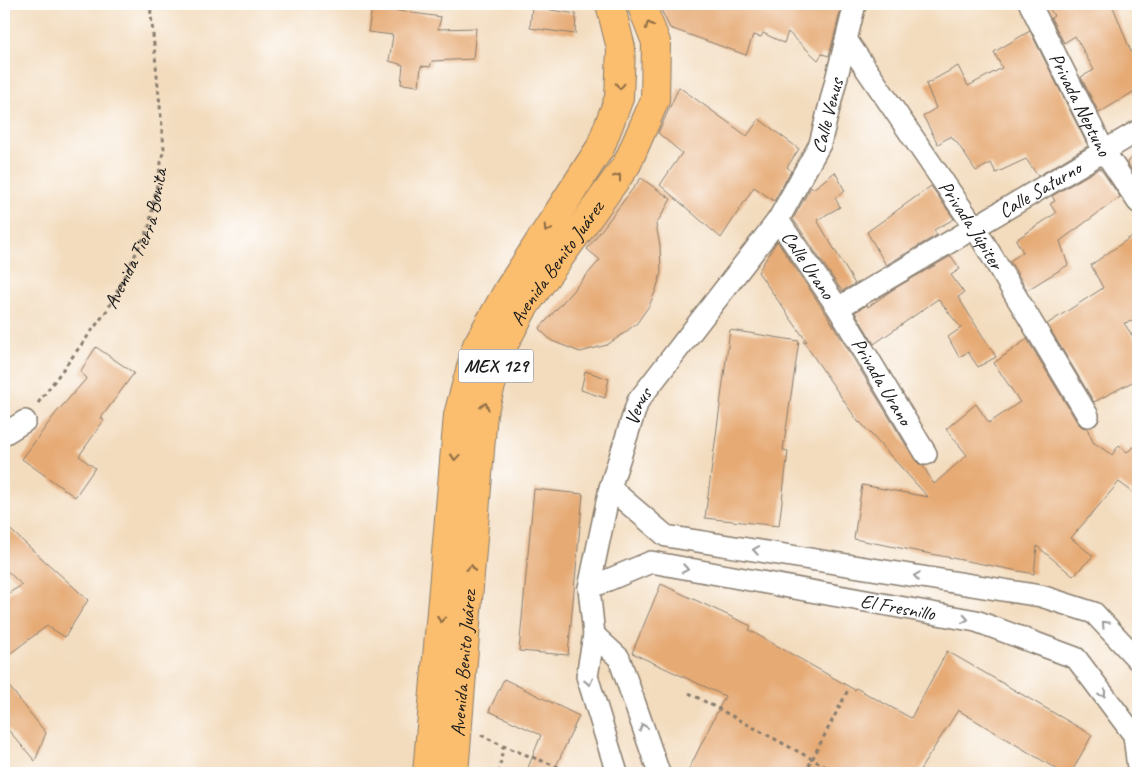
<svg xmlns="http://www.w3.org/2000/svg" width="1142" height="777" font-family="Caveat,sans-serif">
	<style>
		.building { fill: #e6aa74 }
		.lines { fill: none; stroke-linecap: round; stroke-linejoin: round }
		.street-casing { stroke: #887c6d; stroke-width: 24 }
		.primary-casing { stroke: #887c6d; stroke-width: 30 }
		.path { stroke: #887c6d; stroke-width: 3; stroke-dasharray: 4 4; stroke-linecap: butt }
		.street { stroke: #fff; stroke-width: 21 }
		.primary { stroke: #fbbd6e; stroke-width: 28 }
		.oneway { stroke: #8c6c45 }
		.oneway2 { stroke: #999 }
		.labels { text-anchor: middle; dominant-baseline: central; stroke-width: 5; stroke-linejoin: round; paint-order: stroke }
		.shield { fill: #fff; stroke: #606060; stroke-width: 1 }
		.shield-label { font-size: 19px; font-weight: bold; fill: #1c1c1c }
		.street-label { font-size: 20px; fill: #1c1c1c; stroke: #fff }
	</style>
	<rect width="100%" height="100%" fill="#fff"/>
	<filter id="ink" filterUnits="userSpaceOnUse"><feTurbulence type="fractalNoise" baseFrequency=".02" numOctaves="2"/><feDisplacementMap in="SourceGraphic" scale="10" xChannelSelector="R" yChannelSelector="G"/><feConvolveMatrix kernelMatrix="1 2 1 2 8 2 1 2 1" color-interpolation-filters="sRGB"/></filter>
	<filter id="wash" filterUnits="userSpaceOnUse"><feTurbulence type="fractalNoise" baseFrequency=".0096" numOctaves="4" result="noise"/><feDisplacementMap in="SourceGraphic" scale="20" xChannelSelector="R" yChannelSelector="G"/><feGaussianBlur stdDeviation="1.12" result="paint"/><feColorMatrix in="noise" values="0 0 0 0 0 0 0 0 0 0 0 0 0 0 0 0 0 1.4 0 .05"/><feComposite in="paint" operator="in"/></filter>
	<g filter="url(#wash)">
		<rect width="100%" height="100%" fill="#f3dcbe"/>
		<g id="blocks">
			<g class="building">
				<path d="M658,4H842L829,56L822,54L818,60L788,32L784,43L763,33L761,37L753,35L746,55L670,28Z"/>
				<path d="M1047,4H1112L1131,52L1138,48V89L1099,113L1081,77L1094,70L1075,36L1064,43L1051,18L1054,16Z"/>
				<path d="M372,7L441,17L438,29L476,28L473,59L432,61L430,67L421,66L419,86L401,84L403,65L389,61L393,35L368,32Z"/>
				<path d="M532,7L576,14L575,34L530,28Z"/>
				<path d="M1030,31L1088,146L1038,176L1026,159L996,173L991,163L976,171L956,141H955L951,136L938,144L923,116L936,108L926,84L958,66L968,86L1002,68L994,52Z"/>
				<path d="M679,87L747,136L759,119L799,149L787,167L791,171L774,201L754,187L721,238L660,185L682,153L658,133Z"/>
				<path d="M1138,154V180L1127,162Z"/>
				<path d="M1100,168L1120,197L1060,241L1068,265L1027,290L1010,261L1023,252L1016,240L1056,213L1050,204L1055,201L1052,196Z"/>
				<path d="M835,172L845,191L835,198L840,207L817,220L855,284L842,291L793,219L811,187L813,189Z"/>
				<path d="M641,178L671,199L656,225L660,246L661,273L656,290L649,306L637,323L623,334L607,345L580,352L552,341L539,329L600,260L587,249Z"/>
				<path d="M931,186L954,219L934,230L937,235L886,265L867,232Z"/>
				<path d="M1138,232V320L1124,323L1138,344V379L1094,402L1047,324L1103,288L1091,265Z"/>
				<path d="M777,241L827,315L915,460L920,465L923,466L934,484L967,455L946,429L976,404L989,423L1020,402L994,363L1027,339L1077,422L1082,427L1087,428L1093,442L1112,455L1119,445L1127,452L1138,444V496L1119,482L1071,538L1093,556L1073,576L1037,546L1034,574L854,539L862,485L928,497L860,422L859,423L803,341L807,342L758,272Z"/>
				<path d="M951,256L960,269L951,275L964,293L958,297L996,357L978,367L968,352L959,357L948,337L961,328L938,299L874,344L855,312L867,305L868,307L892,290Z"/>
				<path d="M730,330L799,341L783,450L788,451L779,526L705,518Z"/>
				<path d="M96,347L134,373L101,418L104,420L79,456L95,468L75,497L22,459L56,413L87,378L80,372Z"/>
				<path d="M585,371L609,379L605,398L581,390Z"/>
				<path d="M534,489L583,494L568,655L519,651Z"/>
				<path d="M4,524L88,600L65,637L47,626L4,658V596L22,585L4,568Z"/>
				<path d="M661,584L751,626L749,630L855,690L856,688L911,718L947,651L1092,735L1071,773H1063L958,710L918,773H687L725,696L632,653Z"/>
				<path d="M504,679L579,716L553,773H526L541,735L489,711Z"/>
				<path d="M4,680L46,733L35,761L4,725Z"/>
			</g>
		</g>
	</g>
	<g filter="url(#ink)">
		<use href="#blocks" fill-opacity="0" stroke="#887c6d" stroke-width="1"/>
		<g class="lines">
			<g class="street-casing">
				<g id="street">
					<path id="s2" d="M1030,4L1104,151L1138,202"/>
					<path id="s3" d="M847,41L975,228L1088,416"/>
					<path id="s4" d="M778,220L838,308L926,454"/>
					<path id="s5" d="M838,308L1138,131"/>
					<path d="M4,434L25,421"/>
					<path d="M610,488L666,536L1041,596L1094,613L1138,660"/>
					<path id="s6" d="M589,588L651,562L976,621L1076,658L1134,735L1138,768"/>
					<path d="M594,635L619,658L659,773"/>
					<path id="s7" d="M617,773L587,676L594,635L589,588L610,488L638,401L778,220L820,144L855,4"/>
				</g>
			</g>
			<g class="primary-casing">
				<g id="primary">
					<path d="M427,773L458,415L477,345L508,290L600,148L619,98L621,48L610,4"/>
					<path id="s8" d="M454,773L483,413L502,348L524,307L627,164L655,100L656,42L641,4"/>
				</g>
			</g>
			<g class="path">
				<path id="s1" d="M38,403L108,309L149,227L164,147L150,4"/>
				<path d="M689,693L812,759L836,773"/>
				<path d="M481,735L503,746L574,773"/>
				<path d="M499,773L503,746"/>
				<path d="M805,773L848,690"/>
			</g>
			<use href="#street" class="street"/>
			<use href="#primary" class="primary"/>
		</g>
		<defs><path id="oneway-chevron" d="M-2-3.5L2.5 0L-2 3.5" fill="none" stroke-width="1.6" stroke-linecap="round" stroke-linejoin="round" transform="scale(1.25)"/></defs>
		<g class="oneway">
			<use href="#oneway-chevron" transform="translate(649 25) rotate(-112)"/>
			<use href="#oneway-chevron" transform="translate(620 86) rotate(92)"/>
			<use href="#oneway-chevron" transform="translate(618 177) rotate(-54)"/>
			<use href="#oneway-chevron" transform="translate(547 229) rotate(123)"/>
			<use href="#oneway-chevron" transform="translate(485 406) rotate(-75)"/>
			<use href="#oneway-chevron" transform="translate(455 457) rotate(95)"/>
			<use href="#oneway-chevron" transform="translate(471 568) rotate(-85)"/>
			<use href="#oneway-chevron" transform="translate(441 619) rotate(95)"/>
		</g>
		<g class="oneway2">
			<use href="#oneway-chevron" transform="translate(756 550) rotate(-171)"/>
			<use href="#oneway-chevron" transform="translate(685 569) rotate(10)"/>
			<use href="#oneway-chevron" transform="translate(917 576) rotate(-171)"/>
			<use href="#oneway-chevron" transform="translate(965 619) rotate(10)"/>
			<use href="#oneway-chevron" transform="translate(1105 624) rotate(-133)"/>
			<use href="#oneway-chevron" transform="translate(589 682) rotate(76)"/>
			<use href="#oneway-chevron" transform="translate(1103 694) rotate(53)"/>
			<use href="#oneway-chevron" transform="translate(643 727) rotate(-109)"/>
		</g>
	</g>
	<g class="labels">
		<rect class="shield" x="458.5" y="349.5" width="75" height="33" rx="4"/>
		<g class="shield-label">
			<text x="496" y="366">MEX 129</text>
		</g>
		<g class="street-label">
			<text stroke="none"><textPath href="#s2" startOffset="112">Privada Neptuno</textPath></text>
			<text stroke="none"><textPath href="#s7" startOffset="729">Calle Venus</textPath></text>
			<text stroke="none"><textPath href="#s5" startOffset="234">Calle Saturno</textPath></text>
			<text stroke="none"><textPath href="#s3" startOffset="222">Privada Júpiter</textPath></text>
			<text stroke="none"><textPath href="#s1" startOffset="194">Avenida Tierra Bonita</textPath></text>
			<text stroke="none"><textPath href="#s8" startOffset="530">Avenida Benito Juárez</textPath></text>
			<text stroke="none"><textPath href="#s4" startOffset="54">Calle Urano</textPath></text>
			<text stroke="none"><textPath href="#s4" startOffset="192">Privada Urano</textPath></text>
			<text stroke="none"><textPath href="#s7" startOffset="379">Venus</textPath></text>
			<text stroke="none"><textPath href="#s6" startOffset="318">El Fresnillo</textPath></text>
			<text stroke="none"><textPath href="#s8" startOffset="110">Avenida Benito Juárez</textPath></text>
		</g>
	</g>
	<rect width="1142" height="777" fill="none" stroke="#fff" stroke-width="20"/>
</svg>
